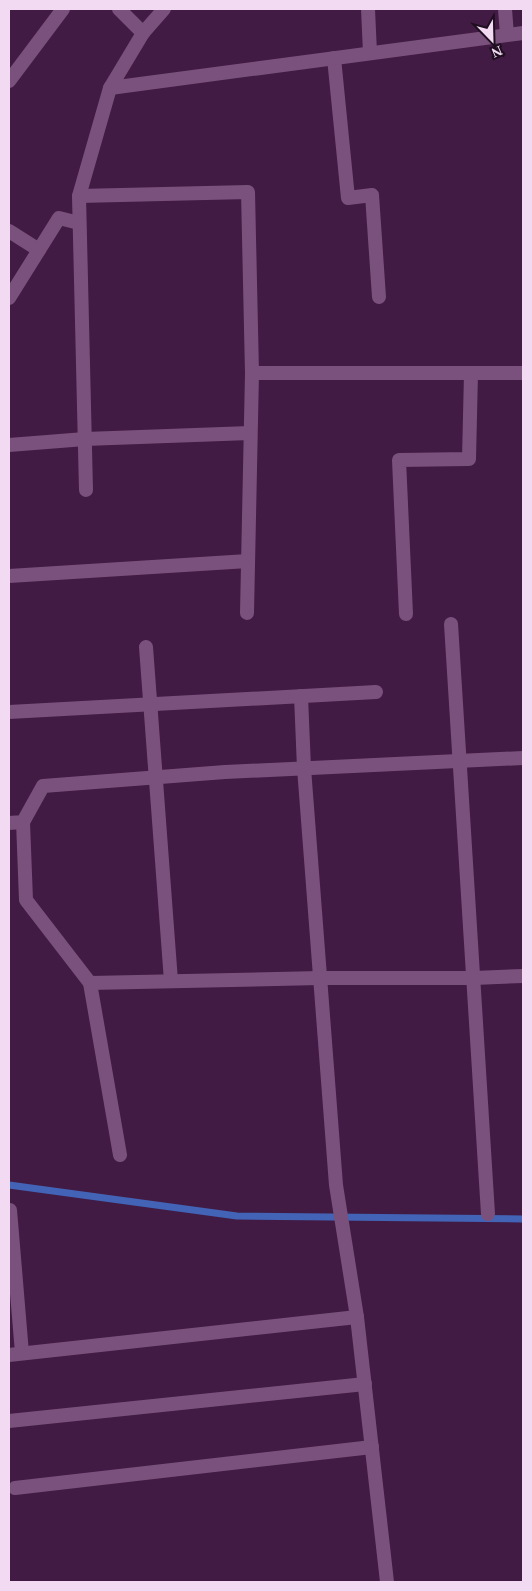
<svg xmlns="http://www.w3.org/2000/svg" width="532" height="1591" font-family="Georgia,serif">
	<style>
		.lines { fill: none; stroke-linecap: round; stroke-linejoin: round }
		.stream { stroke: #4263b6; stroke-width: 7 }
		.minor { stroke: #7a517c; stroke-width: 14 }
	</style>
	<rect width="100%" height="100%" fill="#411b43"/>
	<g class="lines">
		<path class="stream" d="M9,1185L237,1216L523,1219"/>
		<g class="minor">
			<path d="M119,9L143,33"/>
			<path d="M368,9L370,53"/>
			<path d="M505,9L507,35"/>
			<path d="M334,58L348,198L372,195L379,297"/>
			<path d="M9,81L63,9"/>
			<path d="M110,88L523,33"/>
			<path d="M79,196L248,192L252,373L247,613"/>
			<path d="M9,231L39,250"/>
			<path d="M9,298L59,218L79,223"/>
			<path d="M252,373H523"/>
			<path d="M9,445L85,439L250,433"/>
			<path d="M86,490L79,196L110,88L143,33L164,9"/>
			<path d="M9,576L248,561"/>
			<path d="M406,614L399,460L469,459L471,373"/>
			<path d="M451,624L488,1214"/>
			<path d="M146,647L171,981"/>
			<path d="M301,696L304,768L336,1185L357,1317L387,1582"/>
			<path d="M9,712L376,692"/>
			<path d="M23,822L26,900L90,983L120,1155"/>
			<path d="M9,823L23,822L43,786L225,772L523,758"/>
			<path d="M90,983L320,978H474L523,976"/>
			<path d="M10,1210L22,1353"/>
			<path d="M9,1355L357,1317"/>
			<path d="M9,1421L365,1384"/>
			<path d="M15,1488L372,1447"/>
		</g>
	</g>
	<rect width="532" height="1591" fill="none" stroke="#f2daf3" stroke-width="20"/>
	<g transform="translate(492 40) rotate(157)" stroke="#1e0e1f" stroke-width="4" paint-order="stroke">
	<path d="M0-4L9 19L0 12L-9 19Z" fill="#f2daf3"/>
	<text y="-8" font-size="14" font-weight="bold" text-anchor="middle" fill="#f2daf3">N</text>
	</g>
</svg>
